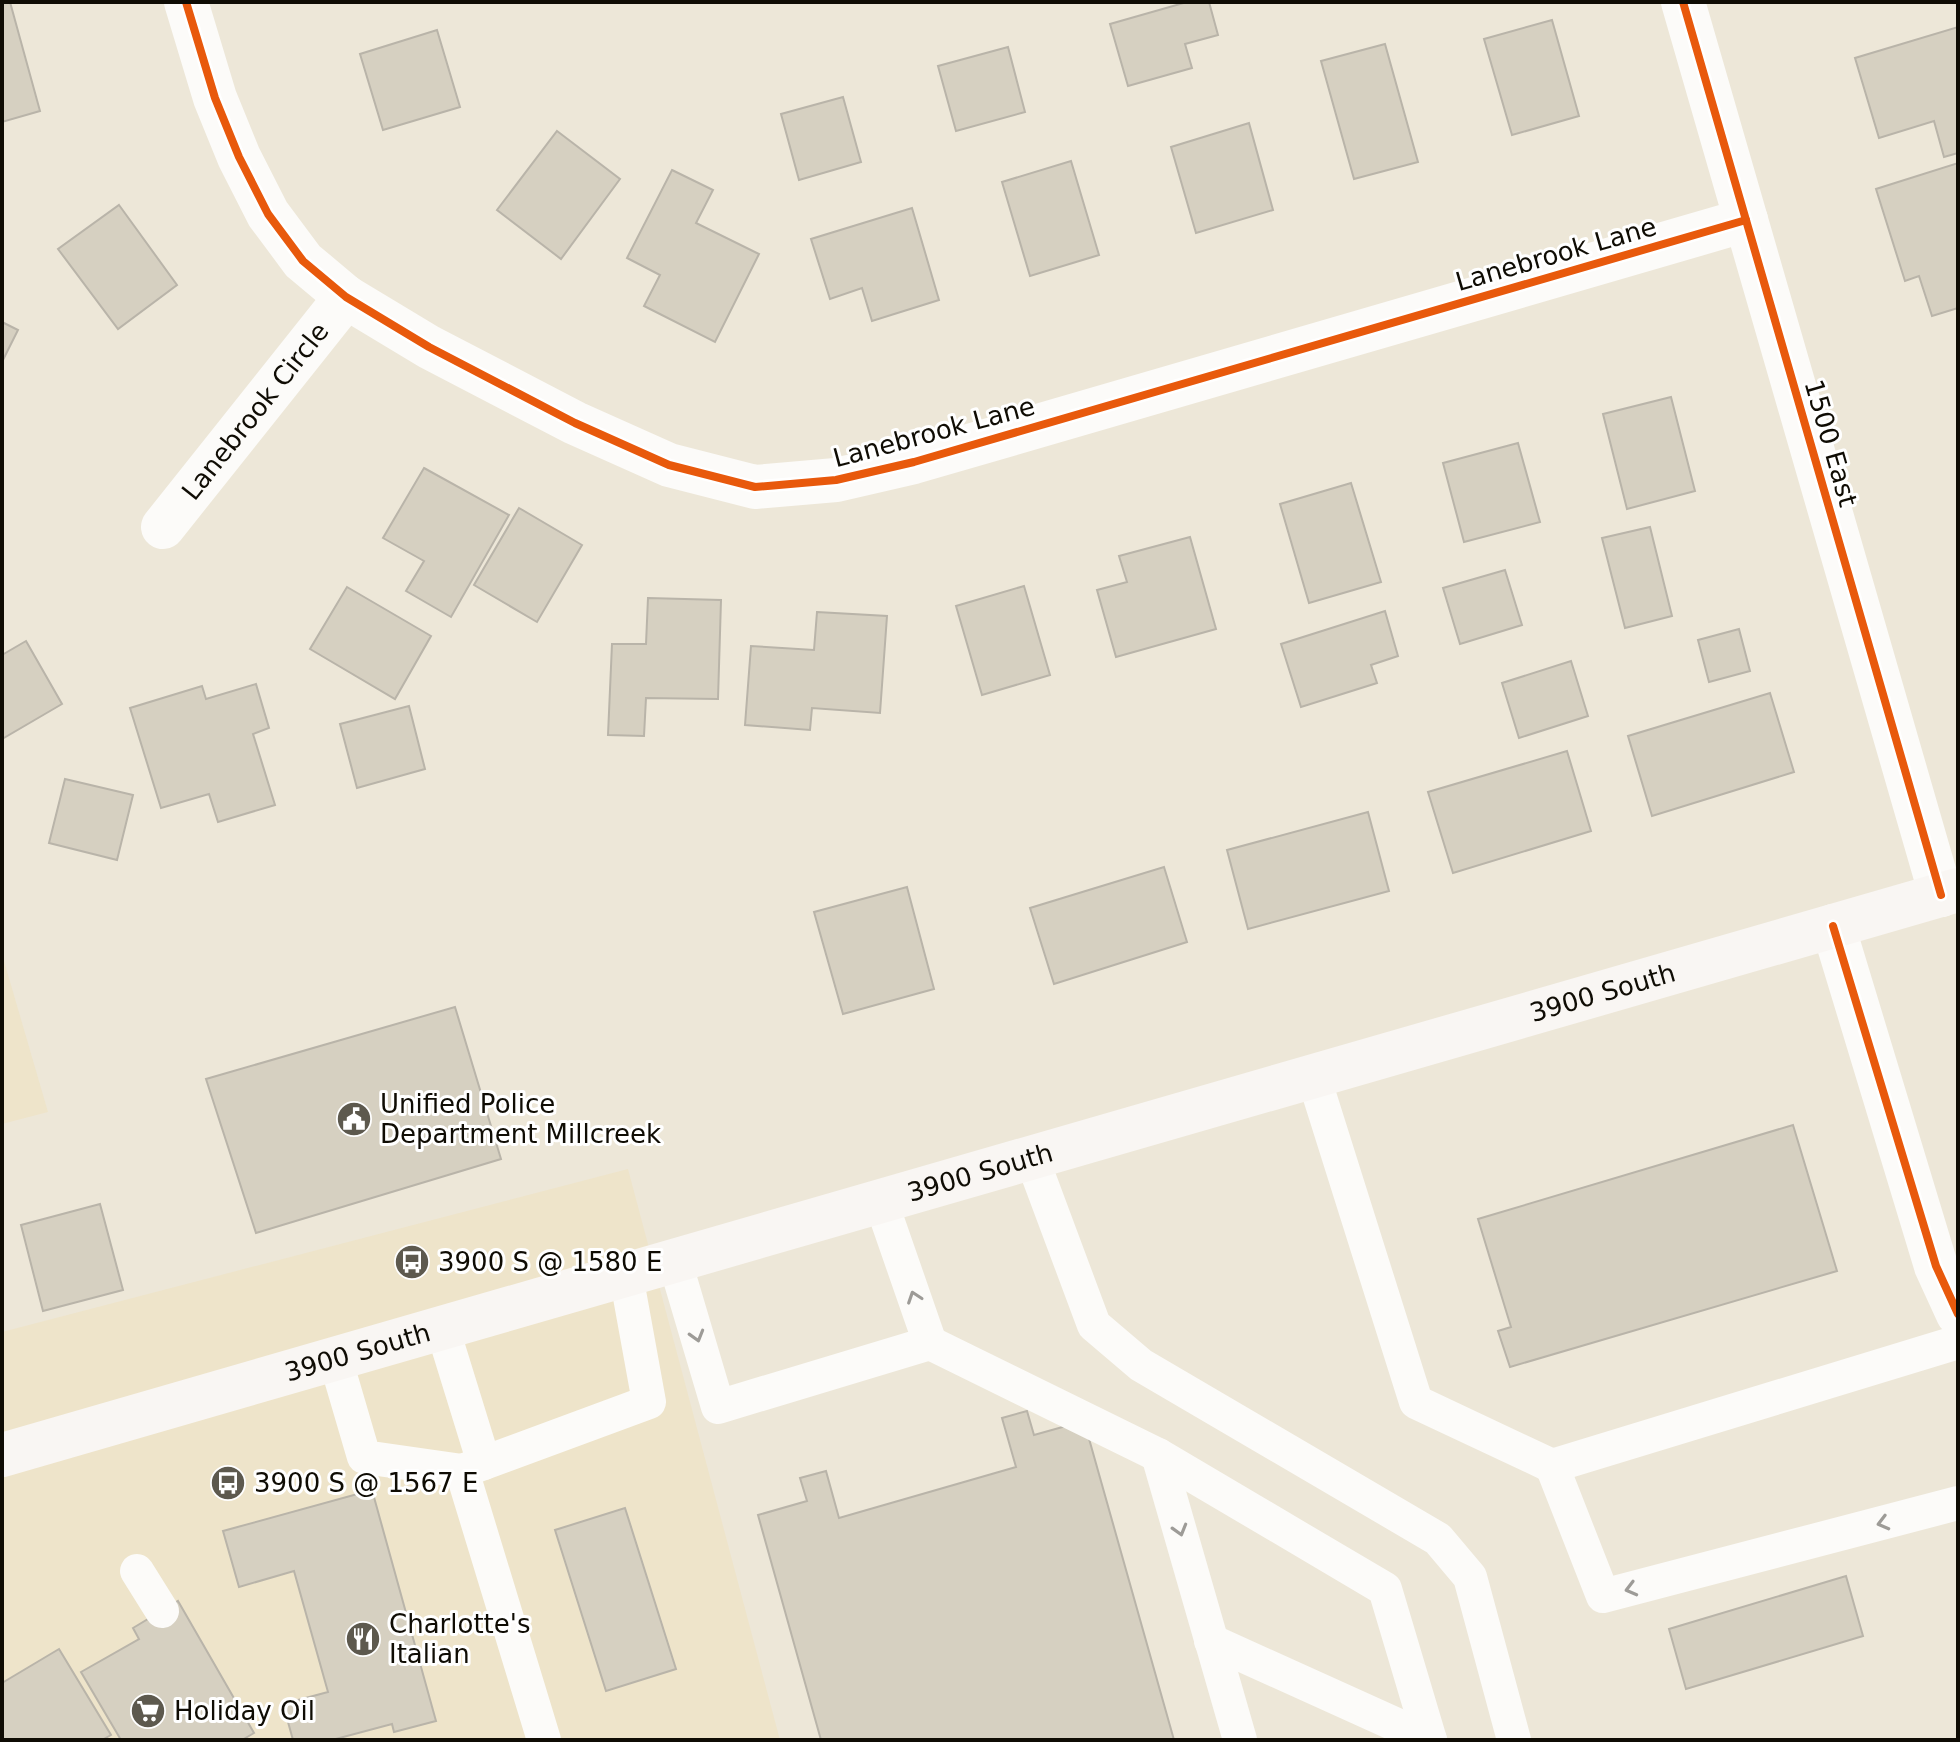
<svg xmlns="http://www.w3.org/2000/svg" width="1960" height="1742" font-family="'DejaVu Sans',sans-serif">
	<style>
		.built { fill: #eee4ca }
		.building { fill: #d6d0c1; stroke: #b9b4a9; stroke-width: 2 }
		.lines { fill: none; stroke-linecap: round; stroke-linejoin: round }
		.service { stroke: #fcfbf9; stroke-width: 34 }
		.minor { stroke: #fcfbf9; stroke-width: 44 }
		.secondary { stroke: #f9f6f3; stroke-width: 44 }
		.cycleway-casing { stroke: #fff; stroke-width: 13 }
		.cycleway { stroke: #e8590c; stroke-width: 8 }
		.oneway { stroke: #9d9b97 }
		.labels { text-anchor: middle; dominant-baseline: central; stroke-width: 6; stroke-linejoin: round; paint-order: stroke }
		.street-label { font-size: 26px; fill: #0f0c04; stroke: #fff }
		.poi-label { font-size: 26px; fill: #0f0c04; stroke: #fff; text-anchor: start }
	</style>
	<rect width="100%" height="100%" fill="#ede7d8"/>
	<g class="built">
		<path d="M2,954L48,1112L2,1124Z"/>
		<path d="M628,1169L780,1740H2V1332Z"/>
	</g>
	<g class="building">
		<path d="M2,2H10L40,111L2,122Z"/>
		<path d="M1187,2H1209L1218,35L1185,44L1192,68L1128,86L1110,24Z"/>
		<path d="M1552,20L1579,116L1512,135L1484,39Z"/>
		<path d="M1958,27V153L1944,157L1934,121L1879,138L1855,58Z"/>
		<path d="M437,30L460,107L383,130L360,54Z"/>
		<path d="M1385,44L1418,162L1354,179L1321,61Z"/>
		<path d="M1008,47L1025,112L956,131L938,66Z"/>
		<path d="M843,97L861,162L799,180L781,114Z"/>
		<path d="M1249,123L1273,210L1196,233L1171,147Z"/>
		<path d="M557,131L620,179L561,259L497,210Z"/>
		<path d="M1071,161L1099,255L1030,276L1002,182Z"/>
		<path d="M1958,163V308L1932,316L1919,276L1905,281L1876,189Z"/>
		<path d="M672,170L713,190L696,223L759,254L715,342L644,306L660,275L627,258Z"/>
		<path d="M119,205L177,285L118,329L58,249Z"/>
		<path d="M912,208L939,300L872,321L862,288L830,299L811,239Z"/>
		<path d="M2,322L18,330L2,362Z"/>
		<path d="M1671,397L1695,491L1627,509L1603,414Z"/>
		<path d="M1518,443L1540,522L1464,542L1443,463Z"/>
		<path d="M424,468L509,515L451,617L406,591L424,561L383,538Z"/>
		<path d="M1351,483L1381,582L1309,603L1280,504Z"/>
		<path d="M519,508L582,545L537,622L474,585Z"/>
		<path d="M1650,527L1672,616L1625,628L1602,538Z"/>
		<path d="M1190,537L1216,629L1116,657L1097,590L1127,582L1119,556Z"/>
		<path d="M1505,570L1522,625L1460,644L1443,588Z"/>
		<path d="M1024,586L1050,675L982,695L956,606Z"/>
		<path d="M347,587L431,636L395,699L310,649Z"/>
		<path d="M648,598L721,600L718,699L646,698L644,736L608,735L612,644H646Z"/>
		<path d="M1385,611L1398,656L1371,665L1377,683L1301,707L1281,644Z"/>
		<path d="M817,612L887,616L880,713L812,708L810,730L745,725L751,646L814,650Z"/>
		<path d="M1739,629L1750,671L1709,682L1698,640Z"/>
		<path d="M26,641L62,704L2,739V655Z"/>
		<path d="M1571,661L1588,716L1519,738L1502,683Z"/>
		<path d="M256,684L269,728L253,734L275,805L218,822L209,794L161,808L130,708L202,686L206,699Z"/>
		<path d="M1770,693L1794,772L1652,816L1628,736Z"/>
		<path d="M409,706L425,769L357,788L340,724Z"/>
		<path d="M1567,751L1591,831L1453,873L1428,792Z"/>
		<path d="M65,779L133,795L117,860L49,843Z"/>
		<path d="M1368,812L1389,891L1248,929L1227,850Z"/>
		<path d="M1164,867L1187,942L1054,984L1030,908Z"/>
		<path d="M907,887L934,989L843,1014L814,912Z"/>
		<path d="M455,1007L501,1159L256,1233L206,1079Z"/>
		<path d="M1793,1125L1837,1271L1510,1367L1498,1331L1511,1327L1478,1219Z"/>
		<path d="M100,1204L123,1290L43,1311L21,1225Z"/>
		<path d="M1027,1411L1034,1435L1084,1421L1174,1740H821L758,1515L807,1501L800,1478L826,1471L839,1518L1016,1467L1002,1418Z"/>
		<path d="M372,1490L436,1721L394,1732L392,1724L332,1740H293L283,1704L328,1692L294,1571L239,1587L223,1531Z"/>
		<path d="M625,1508L676,1669L606,1691L555,1530Z"/>
		<path d="M1846,1576L1863,1636L1686,1689L1669,1629Z"/>
		<path d="M178,1601L254,1733L242,1740H121L81,1672L139,1639L133,1628Z"/>
		<path d="M59,1649L111,1735L102,1740H2V1683Z"/>
	</g>
	<g class="lines">
		<g class="service">
			<path d="M1313,1075L1416,1402L1552,1466L1958,1342"/>
			<path d="M1031,1156L1094,1325L1141,1365L1438,1539L1470,1577L1514,1740"/>
			<path d="M675,1262L718,1407L930,1343L880,1199"/>
			<path d="M442,1327L484,1463"/>
			<path d="M930,1343L1158,1455L1385,1589L1430,1740"/>
			<path d="M335,1358L364,1457L462,1471L544,1740"/>
			<path d="M1158,1455L1240,1740"/>
			<path d="M1552,1466L1603,1596L1958,1503"/>
			<path d="M462,1471L649,1402L626,1275"/>
			<path d="M137,1571L162,1611"/>
			<path d="M1211,1641L1430,1740"/>
		</g>
		<g class="minor">
			<path d="M186,2L215,98L239,157L268,214L303,261L346,297L429,347L575,423L669,465L755,487L836,480L914,462L1746,220"/>
			<path d="M1683,2L1941,895"/>
			<path id="s1" d="M163,527L346,297"/>
			<path d="M1833,926L1936,1266L1958,1314"/>
		</g>
		<path class="secondary" id="s2" d="M2,1455L1958,890"/>
		<g class="cycleway-casing">
			<g id="cycleway">
				<path d="M186,2L215,98L239,157L268,214L303,261L346,297L429,347L575,423L669,465L755,487L836,480L914,462L1746,220"/>
				<path d="M1683,2L1941,895"/>
				<path d="M1833,926L1936,1266L1958,1314"/>
			</g>
		</g>
		<use href="#cycleway" class="cycleway"/>
	</g>
	<defs><path id="oneway-chevron" d="M-2-3.5L2.5 0L-2 3.5" fill="none" stroke-width="1.6" stroke-linecap="round" stroke-linejoin="round" transform="scale(2)"/></defs>
	<g class="oneway">
		<use href="#oneway-chevron" transform="translate(914 1297) rotate(-109)"/>
		<use href="#oneway-chevron" transform="translate(697 1336) rotate(74)"/>
		<use href="#oneway-chevron" transform="translate(1883 1523) rotate(165)"/>
		<use href="#oneway-chevron" transform="translate(1180 1530) rotate(74)"/>
		<use href="#oneway-chevron" transform="translate(1631 1589) rotate(165)"/>
	</g>
	<defs>
		<g id="civic-disc" transform="scale(1.8)"><circle r="9.5" fill="#5d594e" stroke="#fff"/><path d="M-.6-6.5H3V-4.5H.6V-3L4-1V1h2V6H-6V1h2V-1L-.6-3ZM-1.2 2.5V6h2.4V2.5Z" fill="#fff"/></g>
		<g id="bus-disc" transform="scale(1.8)"><circle r="9.5" fill="#5d594e" stroke="#fff"/><path d="M-5-6H5V4H4V6H2V4H-2V6H-4V4H-5ZM-3.5-4V0h7V-4ZM-3.5 1.2v1.5H-2V1.2ZM2 1.2v1.5H3.5V1.2Z" fill="#fff"/></g>
		<g id="restaurant-disc" transform="scale(1.8)"><circle r="9.5" fill="#5d594e" stroke="#fff"/><path d="M-5-6h1v4h1v-4h1v4h1v-4h1v5L-1.5 .5V6h-2V.5L-5-1ZM5-6V6H3V1.5H1.5Q1.5-4 5-6Z" fill="#fff"/></g>
		<g id="supermarket-disc" transform="scale(1.8)"><circle r="9.5" fill="#5d594e" stroke="#fff"/><path d="M-6-5.5h2.5l.6 2H6L4.5 2H-2.5L-4.4-4H-6ZM-1.5 3.2a1.3 1.3 0 1 0 .1 0ZM3 3.2a1.3 1.3 0 1 0 .1 0Z" fill="#fff"/></g>
	</defs>
	<g fill-rule="evenodd">
		<use href="#civic-disc" x="354" y="1119"/>
		<use href="#bus-disc" x="412" y="1262"/>
		<use href="#bus-disc" x="228" y="1483"/>
		<use href="#restaurant-disc" x="363" y="1639"/>
		<use href="#supermarket-disc" x="148" y="1711"/>
	</g>
	<g class="labels">
		<g class="street-label">
			<text transform="translate(1556 254) rotate(-16)">Lanebrook Lane</text>
			<text stroke="none"><textPath href="#s1" startOffset="148">Lanebrook Circle</textPath></text>
			<text transform="translate(934 432) rotate(-15)">Lanebrook Lane</text>
			<text transform="translate(1831 443) rotate(74)">1500 East</text>
			<text stroke="none"><textPath href="#s2" startOffset="1666">3900 South</textPath></text>
			<text stroke="none"><textPath href="#s2" startOffset="1018">3900 South</textPath></text>
			<text stroke="none"><textPath href="#s2" startOffset="370">3900 South</textPath></text>
		</g>
		<g class="poi-label">
			<text x="380" y="1104">Unified Police<tspan x="380" dy="30">Department Millcreek</tspan></text>
			<text x="438" y="1262">3900 S @ 1580 E</text>
			<text x="254" y="1483">3900 S @ 1567 E</text>
			<text x="389" y="1624">Charlotte's<tspan x="389" dy="30">Italian</tspan></text>
			<text x="174" y="1711">Holiday Oil</text>
		</g>
	</g>
	<rect width="1960" height="1742" fill="none" stroke="#0f0c04" stroke-width="8"/>
</svg>
